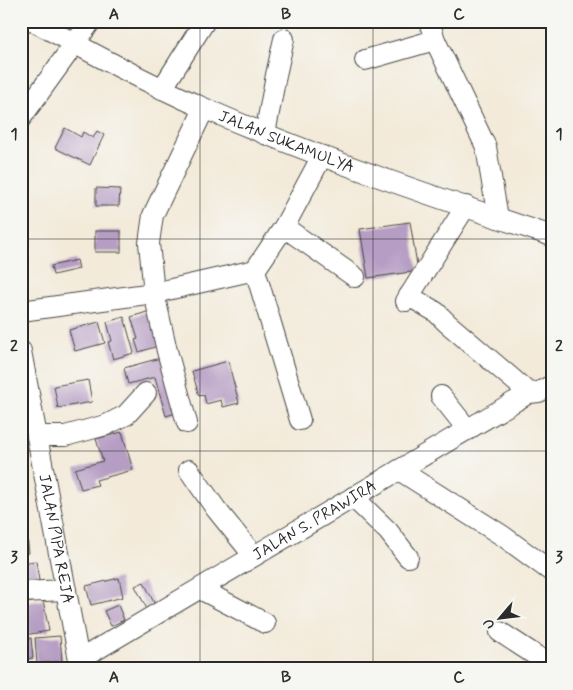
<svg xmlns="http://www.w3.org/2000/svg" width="573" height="690" font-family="Mynerve,sans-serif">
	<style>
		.building { fill: #b69dc4 }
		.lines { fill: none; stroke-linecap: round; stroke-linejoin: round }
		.minor-casing { stroke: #494845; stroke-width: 22 }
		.minor { stroke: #fff; stroke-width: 20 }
		.grid { fill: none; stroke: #2b2b2b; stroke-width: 1; stroke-opacity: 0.55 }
		.labels { text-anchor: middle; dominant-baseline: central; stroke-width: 4; stroke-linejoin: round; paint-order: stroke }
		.street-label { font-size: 16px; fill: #2b2b2b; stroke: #f6f6f2 }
		.neatline { fill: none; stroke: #2b2b2b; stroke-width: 2 }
		.grid-label { font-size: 16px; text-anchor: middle; font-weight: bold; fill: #2b2b2b }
	</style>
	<rect width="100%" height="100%" fill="#f6f6f2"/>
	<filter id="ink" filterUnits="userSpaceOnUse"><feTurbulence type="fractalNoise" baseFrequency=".02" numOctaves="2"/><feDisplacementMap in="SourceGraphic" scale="10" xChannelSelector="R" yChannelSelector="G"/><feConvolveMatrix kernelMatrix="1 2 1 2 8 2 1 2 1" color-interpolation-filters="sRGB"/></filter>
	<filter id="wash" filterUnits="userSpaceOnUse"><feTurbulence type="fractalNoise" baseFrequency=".0096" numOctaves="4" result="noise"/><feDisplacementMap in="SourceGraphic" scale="20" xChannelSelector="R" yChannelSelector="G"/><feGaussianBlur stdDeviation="1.12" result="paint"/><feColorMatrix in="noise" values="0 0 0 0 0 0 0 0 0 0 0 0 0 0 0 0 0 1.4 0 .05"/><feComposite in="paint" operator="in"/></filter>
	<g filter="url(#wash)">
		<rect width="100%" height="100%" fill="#f3ead9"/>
		<g id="blocks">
			<g class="building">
				<path d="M65,128L81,137L83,132L93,138L97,131L104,135L90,165L55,148Z"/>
				<path d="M96,188L120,189L119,206H96Z"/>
				<path d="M410,222L418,271L368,278L360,229Z"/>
				<rect x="95" y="231" width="26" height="21"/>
				<path d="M77,260L79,269L53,275L51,266Z"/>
				<path d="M150,311L161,345L139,352L135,340L138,339L131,317Z"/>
				<path d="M124,317L134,353L113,359L108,342L112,341L107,322Z"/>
				<path d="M99,322L105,343L75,351L69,330Z"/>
				<path d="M164,357L179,412L166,416L155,377L128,384L124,368Z"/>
				<path d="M228,361L239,403L223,407L221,400L206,404L204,395L199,396L192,371Z"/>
				<path d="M88,380L92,402L58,408L54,386Z"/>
				<path d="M122,432L133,470L96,480L98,485L81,489L75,469L103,461L96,439Z"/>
				<path d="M26,527L29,553L21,554V528Z"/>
				<path d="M36,561L40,587L21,590V563Z"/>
				<path d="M119,578L123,597L91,605L86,586Z"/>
				<path d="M144,582L155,605L147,609L135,586Z"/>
				<path d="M43,600L49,631L24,635L21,619V604Z"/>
				<path d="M118,605L124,620L111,626L104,611Z"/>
				<path d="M60,636L62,661L37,664L35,638Z"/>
				<path d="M31,638L33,658L21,660V640Z"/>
			</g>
		</g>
	</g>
	<g filter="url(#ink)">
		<use href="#blocks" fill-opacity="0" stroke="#494845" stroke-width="1"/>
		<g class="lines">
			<g class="minor-casing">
				<g id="minor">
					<path id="s1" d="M33,21C90,52 147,83 206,109C318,158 435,197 552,236"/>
					<path d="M429,21L435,40L486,147L498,218"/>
					<path d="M365,60L435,40"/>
					<path d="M162,89L205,21"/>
					<path d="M21,118L91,21"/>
					<path d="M265,134L276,75L284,39"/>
					<path d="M284,227L355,277"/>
					<path d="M255,270L300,420"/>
					<path d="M409,296L436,312L447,323L529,393"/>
					<path d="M406,301L466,206"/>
					<path d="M21,311L154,293L255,270L284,227L322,156"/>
					<path id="s2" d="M21,351L79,660V669"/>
					<path d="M441,396L468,430"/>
					<path d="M187,423L167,351L154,293L149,243L153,215L204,109"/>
					<path d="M37,436H65L106,425L126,415L146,393"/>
					<path d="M189,470L216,509L254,556"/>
					<path d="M399,470L503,536L552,572"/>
					<path d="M353,497L388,531L408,557"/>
					<path d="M200,589L265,623"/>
					<path d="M21,592L66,590"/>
					<path d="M500,632L552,666"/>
					<path id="s3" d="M79,660L529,393L539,392L552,385"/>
				</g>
			</g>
			<use href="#minor" class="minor"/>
		</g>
	</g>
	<path class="grid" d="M200,21V669M373,21V669M21,239H552M21,451H552"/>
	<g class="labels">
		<g class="street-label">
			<text stroke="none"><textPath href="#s1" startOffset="281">JALAN SUKAMULYA</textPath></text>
			<text stroke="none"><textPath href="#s3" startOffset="274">JALAN S. PRAWIRA</textPath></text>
			<text stroke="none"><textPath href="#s2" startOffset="191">JALAN PIPA REJA</textPath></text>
		</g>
	</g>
	<rect width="573" height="690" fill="none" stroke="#f6f6f2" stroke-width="55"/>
	<g transform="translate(500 618) rotate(242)" stroke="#f6f6f2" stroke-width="4" paint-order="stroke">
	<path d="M0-4L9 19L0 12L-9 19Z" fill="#2b2b2b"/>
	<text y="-8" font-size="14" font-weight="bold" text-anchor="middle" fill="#2b2b2b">U</text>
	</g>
	<rect x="28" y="28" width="518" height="634" class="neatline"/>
	<g class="grid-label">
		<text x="114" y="19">A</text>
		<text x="286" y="19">B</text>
		<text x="459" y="19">C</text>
		<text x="14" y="139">1</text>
		<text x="559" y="139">1</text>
		<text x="14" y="351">2</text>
		<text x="559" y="351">2</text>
		<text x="14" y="562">3</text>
		<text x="559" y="562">3</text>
		<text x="114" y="682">A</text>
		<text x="286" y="682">B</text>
		<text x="459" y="682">C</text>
	</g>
</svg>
